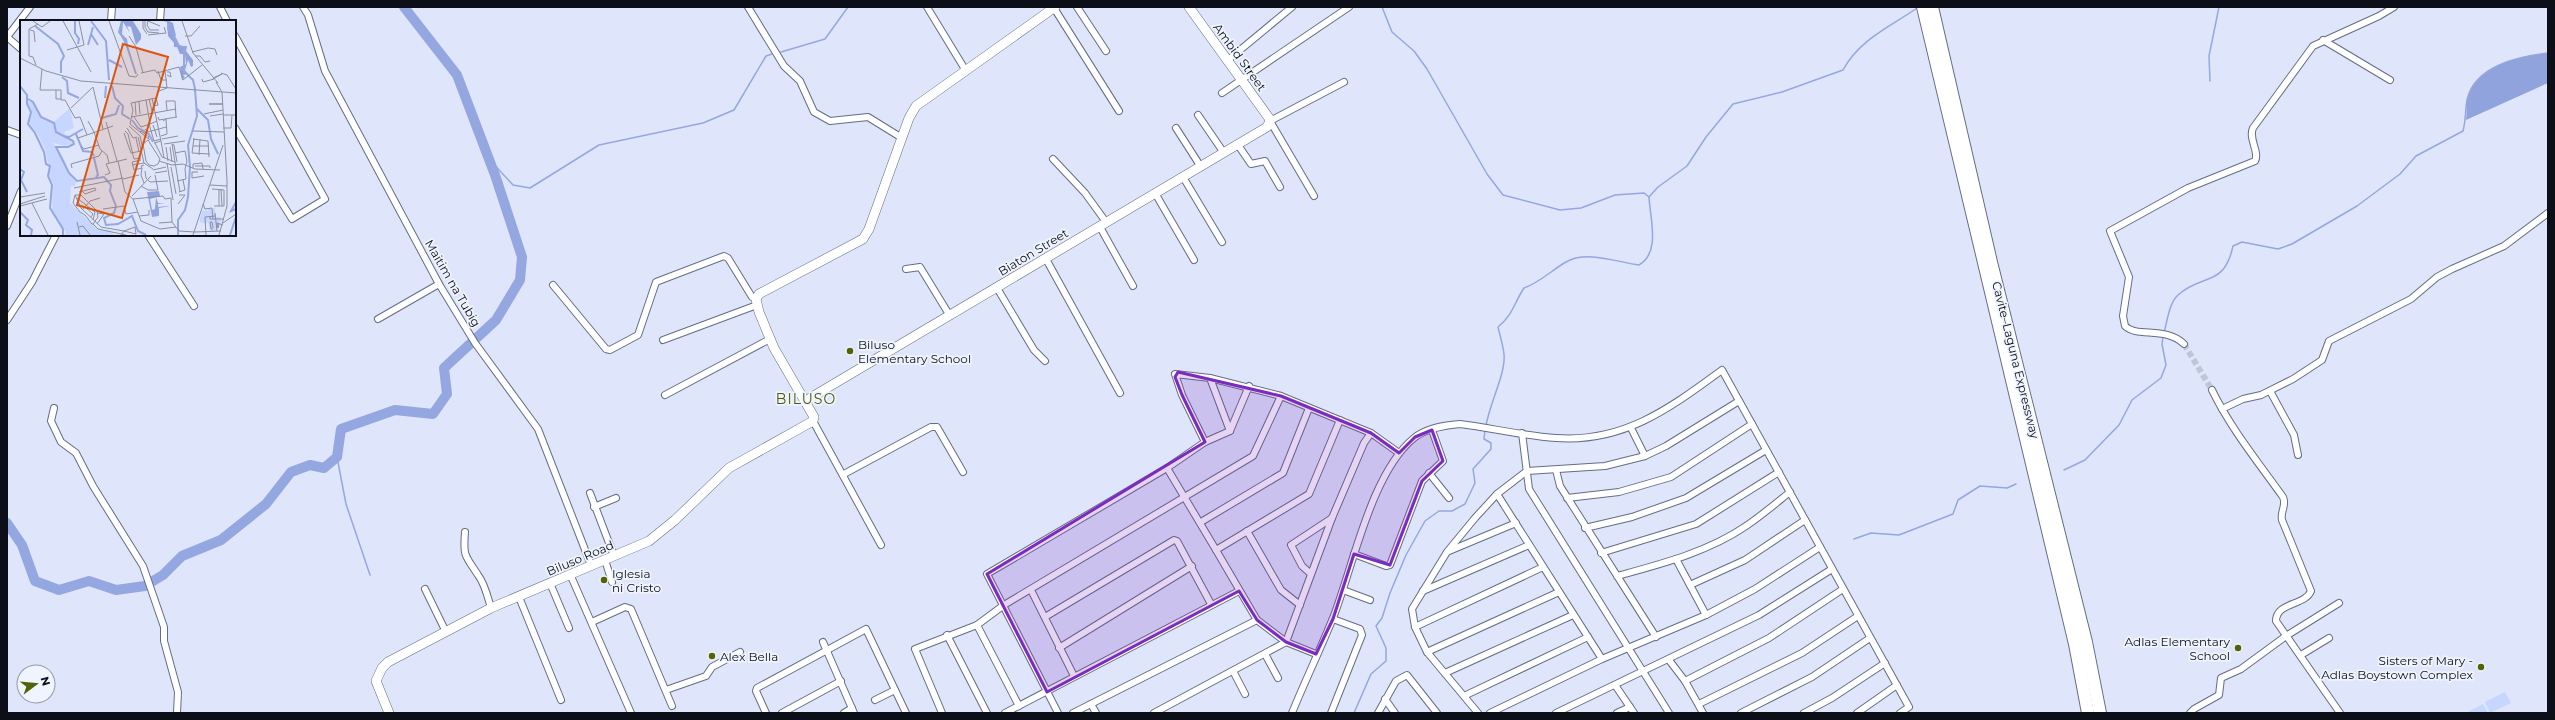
<svg xmlns="http://www.w3.org/2000/svg" width="2555" height="720" font-family="Montserrat,sans-serif">
	<style>
		.green { fill: #c7d6fe }
		.forest { fill: #90a3dd }
		.lines { fill: none; stroke-linecap: round; stroke-linejoin: round }
		.stream { stroke: #94a7e1; stroke-width: 1.5 }
		.river { stroke: #94a7e1; stroke-width: 10 }
		.street-tunnel { stroke: #bfc6d9; stroke-width: 6; stroke-dasharray: 6 3; stroke-linecap: butt }
		.street-casing { stroke: #656d83; stroke-width: 8 }
		.secondary-casing { stroke: #656d83; stroke-width: 10 }
		.highway-casing { stroke: #656d83; stroke-width: 14 }
		.street { stroke: #fff; stroke-width: 6 }
		.secondary { stroke: #fff; stroke-width: 9 }
		.highway { stroke: #fff; stroke-width: 12 }
		.marked { fill: #7b2cbf; fill-opacity: 0.2; stroke: #7b2cbf; stroke-width: 3; stroke-linejoin: round }
		.poi-dot { fill: #526206; stroke: #f0f4fe; stroke-width: 1.5 }
		.labels { text-anchor: middle; dominant-baseline: central; stroke-width: 3.5; stroke-linejoin: round; paint-order: stroke }
		.street-label { font-size: 12px; fill: #0c0f17; stroke: #f0f4fe }
		.poi-label { font-size: 12px; fill: #0c0f17; stroke: #f0f4fe; text-anchor: start }
		.quarter-label { font-size: 14px; letter-spacing: 1px; fill: #4a5806; stroke: #f0f4fe }
		.inset-river { fill: none; stroke: #94a7e1; stroke-width: 2 }
		.inset-road { fill: none; stroke: #8b90a0; stroke-width: 1 }
		.view { fill: #dd550d; fill-opacity: 0.15; stroke: #dd550d; stroke-width: 2 }
		.inset-edge { fill: none; stroke: #0c0f17; stroke-width: 2 }
	</style>
	<rect width="100%" height="100%" fill="#dfe6fb"/>
	<g class="green">
		<path d="M2505,692L2511,703L2490,713L2485,702Z"/>
		<path d="M2483,704L2488,713H2466Z"/>
	</g>
	<path class="forest" d="M2548,53V83L2466,120C2467,114 2466,107 2467,101C2473,66 2519,56 2548,53Z"/>
	<g class="lines">
		<g class="stream">
			<path d="M1382,7L1392,32L1414,51L1427,69L1487,174L1503,195L1560,210L1581,208L1615,195L1644,193L1649,197"/>
			<path d="M781,52L825,39L848,7"/>
			<path d="M2210,81L2209,56L2219,7"/>
			<path d="M489,159L513,185L530,188L599,145L703,123L734,110L766,56L772,54"/>
			<path d="M2164,333C2167,322 2169,303 2178,295C2202,273 2224,288 2233,246L2242,242L2278,249L2292,244L2357,206L2400,174L2416,156L2463,131C2466,120 2465,111 2467,100C2474,66 2519,56 2548,53"/>
			<path d="M1486,426C1489,404 1506,374 1504,354C1503,345 1500,336 1498,327C1513,315 1514,303 1524,288C1539,283 1552,270 1566,262C1586,250 1617,262 1639,265C1661,252 1650,219 1649,197L1658,187L1687,166L1706,137L1733,104L1782,92L1843,70C1860,39 1890,27 1917,8"/>
			<path d="M337,457L346,504L370,575"/>
			<path d="M2064,470L2085,460L2119,425L2132,400L2161,378L2166,365L2162,344L2163,337"/>
			<path d="M1854,539L1871,533L1899,535L1953,514L1958,500L1980,486L2007,488L2016,484"/>
			<path d="M1354,713L1371,674L1386,661V648L1376,626L1382,618L1390,593L1406,555L1425,521L1439,511H1452L1465,504L1475,483L1473,469L1491,449V443L1484,439L1485,430"/>
		</g>
		<g class="river">
			<path d="M7,523L22,545L35,581L59,590L89,581L116,590L145,586"/>
			<path d="M153,581L163,575L182,556L221,540L266,504L291,472L310,465L324,468L337,457L341,429L395,410L433,414L447,394L444,368L496,320L520,280L522,257L495,175L457,75L404,7"/>
		</g>
		<path class="street-tunnel" d="M2184,344L2212,390"/>
		<g class="street-casing">
			<g id="street">
				<path d="M220,7L227,21"/>
				<path d="M303,7L308,15L325,71L439,284L475,343L538,429L591,565"/>
				<path d="M748,7L784,66L800,81L814,112L830,121L868,117L902,138"/>
				<path d="M927,7L966,71"/>
				<path d="M1077,7L1106,51"/>
				<path d="M1054,8L1119,111"/>
				<path d="M111,21L112,7"/>
				<path d="M160,21L161,7"/>
				<path d="M235,36L325,199L292,219L235,128"/>
				<path d="M7,37L30,7"/>
				<path d="M7,37L21,49"/>
				<path d="M2323,40L2390,80"/>
				<path d="M1228,60L1292,7"/>
				<path d="M1222,93L1349,7"/>
				<path d="M1198,115L1224,153"/>
				<path d="M1176,128L1201,167"/>
				<path d="M7,130L21,135"/>
				<path d="M1238,145L1251,164L1265,161L1280,187"/>
				<path d="M1053,159L1085,193L1106,222"/>
				<path d="M1183,177L1222,242"/>
				<path d="M1155,193L1194,260"/>
				<path d="M1314,196L1270,121L1344,82"/>
				<path d="M7,226L21,191"/>
				<path d="M1100,227L1133,286"/>
				<path d="M148,235L194,306"/>
				<path d="M1046,259L1120,393"/>
				<path d="M906,269L920,267L950,316"/>
				<path d="M553,285L606,349L610,350L638,335L656,282L724,256L728,258L752,297L756,299"/>
				<path d="M997,288L1034,350L1045,361"/>
				<path d="M378,319L439,284"/>
				<path d="M7,320L32,282L56,235"/>
				<path d="M663,340L757,305"/>
				<path d="M2184,344C2166,326 2137,338 2125,326L2123,316L2129,277L2110,231L2188,188L2255,161C2260,152 2248,139 2253,128L2313,46L2379,16L2394,7"/>
				<path d="M2212,390C2231,429 2258,462 2283,497C2287,506 2280,511 2282,520L2311,591C2305,606 2276,602 2276,621L2340,713"/>
				<path d="M2270,391L2294,435L2298,455"/>
				<path d="M665,395L770,339"/>
				<path d="M54,408L51,421L61,442L76,453L93,486L143,566L164,627V641L178,692L177,713"/>
				<path d="M2222,409L2243,399L2261,395L2293,379L2322,360L2329,341L2411,299L2437,277L2452,269L2504,246L2548,213"/>
				<path d="M813,421L881,545"/>
				<path d="M1631,428L1645,456"/>
				<path d="M1230,431L1210,378L1281,396L1371,433L1399,453"/>
				<path d="M1522,433L1529,489L1669,713"/>
				<path d="M1205,442L1182,395L1175,374L1210,378"/>
				<path d="M1167,468L1216,550"/>
				<path d="M1556,470L1560,486L1656,637"/>
				<path d="M1429,473L1449,498"/>
				<path d="M844,474L931,427H937L963,472"/>
				<path d="M590,493L614,556"/>
				<path d="M1497,494L1602,659"/>
				<path d="M1567,498L1619,492L1671,477L1752,424"/>
				<path d="M594,507L616,498"/>
				<path d="M1201,522L1283,473L1309,408"/>
				<path d="M1585,528L1632,517L1686,498L1766,450"/>
				<path d="M1247,531L1281,590L1300,605"/>
				<path d="M465,532C463,557 465,555 478,575C485,584 488,598 491,608"/>
				<path d="M1449,551L1516,523"/>
				<path d="M1601,553L1696,524L1779,472"/>
				<path d="M1354,554L1386,566L1390,565L1422,481L1443,461L1432,430"/>
				<path d="M1676,559L1706,615"/>
				<path d="M605,560L612,582"/>
				<path d="M570,574L631,713"/>
				<path d="M1311,574L1302,566L1291,545L1332,518"/>
				<path d="M1617,576C1661,564 1708,552 1746,526C1761,516 1775,504 1790,492"/>
				<path d="M550,583L569,628"/>
				<path d="M1690,585L1745,560L1805,520"/>
				<path d="M425,589L446,632"/>
				<path d="M1031,590L1074,676"/>
				<path d="M1343,590L1370,600"/>
				<path d="M1423,591L1529,545"/>
				<path d="M519,597L561,700"/>
				<path d="M1045,617L1174,540L1177,541L1211,604"/>
				<path d="M592,622L625,607L631,609L672,706"/>
				<path d="M977,625L1019,706"/>
				<path d="M1415,627L1543,567"/>
				<path d="M947,635L987,713"/>
				<path d="M823,642L854,713"/>
				<path d="M1059,648L1192,566"/>
				<path d="M1427,652L1559,592"/>
				<path d="M1265,654L1278,678"/>
				<path d="M1316,654L1286,642L1257,620L1216,550L1309,494L1340,420"/>
				<path d="M2301,655L2329,638"/>
				<path d="M1669,660L1685,681L1703,713"/>
				<path d="M1233,671L1245,694"/>
				<path d="M1445,673L1573,615"/>
				<path d="M1685,681L1769,638L1843,589"/>
				<path d="M1615,685L1634,713"/>
				<path d="M666,690L706,676L712,667L740,652"/>
				<path d="M1464,696L1588,637"/>
				<path d="M1385,699L1395,713"/>
				<path d="M875,700L895,690"/>
				<path d="M1091,704L1096,713"/>
				<path d="M1699,704L1802,653L1858,616"/>
				<path d="M766,713L756,691L757,688L866,629L906,713"/>
				<path d="M782,713L841,681"/>
				<path d="M844,713L852,708"/>
				<path d="M942,713L915,649L977,625L1004,605L1253,456L1281,396"/>
				<path d="M1005,713L1239,591"/>
				<path d="M1058,713L987,574L1167,468L1205,442L1230,431L1249,386"/>
				<path d="M1073,713L1257,620"/>
				<path d="M1154,713L1286,642L1332,518L1364,443L1371,433"/>
				<path d="M1292,713C1305,681 1320,650 1333,618C1353,567 1371,473 1414,438C1425,429 1445,425 1460,424C1492,428 1524,436 1556,438C1624,443 1670,408 1722,370L1909,707L1900,713"/>
				<path d="M1331,713L1362,635L1360,629L1333,619"/>
				<path d="M1378,713L1396,681L1407,675L1437,713"/>
				<path d="M1478,713L1427,652L1415,627L1412,609L1447,552L1475,518L1497,494L1527,471L1605,466L1645,456L1666,446L1739,401"/>
				<path d="M1490,713L1602,659L1706,615L1755,589L1820,547"/>
				<path d="M1556,713L1759,615L1832,569"/>
				<path d="M1617,713L1630,707"/>
				<path d="M1741,713L1812,677L1870,638"/>
				<path d="M1804,713L1832,698L1885,663"/>
				<path d="M1857,713L1897,685"/>
				<path d="M2190,713L2194,709L2219,695L2221,678L2241,669L2286,636L2339,603"/>
			</g>
		</g>
		<g class="secondary-casing">
			<g id="secondary">
				<path d="M805,401L1267,127L1270,121L1269,118L1189,7"/>
				<path d="M389,713L376,681L382,668L388,662L491,608L649,541L675,520L729,468L813,421L814,417L774,348L759,312L756,299L759,294L863,239L869,229L909,118L916,106L1055,7"/>
			</g>
		</g>
		<g class="highway-casing">
			<g id="highway">
				<path d="M1923,7L2075,644L2088,713"/>
				<path d="M1932,7L1991,262L2086,642L2100,713"/>
			</g>
		</g>
		<use href="#street" class="street"/>
		<use href="#secondary" class="secondary"/>
		<use href="#highway" class="highway"/>
	</g>
	<path class="marked" d="M1178,372L1281,396L1371,433L1399,453L1415,437L1432,430L1443,461L1422,481L1390,565L1354,554L1333,619L1316,654L1286,642L1257,620L1239,591L1047,692L987,574L1205,442L1182,395L1175,377Z"/>
	<g class="poi-dot">
		<circle cx="850" cy="351" r="4"/>
		<circle cx="604" cy="580" r="4"/>
		<circle cx="2238" cy="648" r="4"/>
		<circle cx="712" cy="656" r="4"/>
		<circle cx="2481" cy="667" r="4"/>
	</g>
	<g class="labels">
		<g class="street-label">
			<text transform="translate(1240 57) rotate(54)">Ambid Street</text>
			<text transform="translate(1033 252) rotate(-31)">Biaton Street</text>
			<text transform="translate(453 283) rotate(60)">Maitim na Tubig</text>
			<text transform="translate(2016 360) rotate(76)">Cavite–Laguna Expressway</text>
			<text transform="translate(580 558) rotate(-23)">Biluso Road</text>
		</g>
		<g class="poi-label">
			<text x="858" y="344">Biluso<tspan x="858" dy="14">Elementary School</tspan></text>
			<text x="612" y="573">Iglesia<tspan x="612" dy="14">ni Cristo</tspan></text>
			<text x="2230" y="641" text-anchor="end">Adlas Elementary<tspan x="2230" dy="14">School</tspan></text>
			<text x="720" y="656">Alex Bella</text>
			<text x="2473" y="660" text-anchor="end">Sisters of Mary -<tspan x="2473" dy="14">Adlas Boystown Complex</tspan></text>
		</g>
		<g class="quarter-label">
			<text x="806" y="399">BILUSO</text>
		</g>
	</g>
	<g transform="translate(20 20)">
		<rect width="216" height="216" fill="#dfe6fb"/>
		<path d="M7,82H13L21,98L34,102L50,88L54,108L44,112L47,120L53,123L45,126L33,123L45,141L49,154L56,162L55,166H51L50,183L77,209L91,211L94,215H45L46,212L32,193L33,163L29,155L31,146L28,143L25,129L17,113L10,105L9,99L12,92ZM195,188L196,197H201V201L197,211H190L188,201L186,204L180,202V197L183,190L188,191V189Z" fill="#c7d6fe"/>
		<path d="M102,1H113L121,14V19L116,25L111,7L107,6L110,13L103,2L102,14L107,19L109,32L99,12ZM143,1L140,14L143,1H149L153,3L156,16H154L160,26H167L166,31L173,40V46L171,47L168,40L165,50L168,54L163,55L165,57L162,60L160,47L166,44L165,34H160L157,27H154V23L148,16L147,2ZM139,171L140,176L130,179L132,190L135,189L136,177L138,183H145L138,184V187L146,186H150L139,188V196L132,197L127,172Z" fill="#90a3dd"/>
		<path class="inset-river" d="M55,1V13L59,19L58,24M71,1L86,21L89,60M102,1L99,12L105,20L116,54M149,1L148,9L152,12L159,26L164,27V51L173,60L175,69L177,96L168,125L170,147M15,6L38,24L44,36L41,42V53M71,14L78,25M68,25L73,7M89,40L102,47M42,57L47,61L48,73L59,78M0,66L7,75V84L11,92L8,104L15,113L24,132L26,144L30,146L28,156L32,165L30,188L43,209V215M92,66L95,78L103,86L102,94L110,99M85,78L86,66M8,79L13,82L21,97L34,103L36,112L53,121L54,124L48,127H36L49,153L57,161L84,157L91,165L90,171L96,186M177,89L188,100L191,119L198,134M82,98L96,94L99,85M112,100L118,108L129,114L133,122M56,114L63,131L72,132L74,136M43,116L49,117L63,109M74,138L78,155L76,157M0,149L4,152L1,160L7,172M216,182L211,191L216,189M96,186L94,193L84,198L86,205L98,204L112,196L118,211L126,215M0,192L8,200L6,205L12,210L11,215M158,215V200L165,190L168,177L170,147M210,215L216,197"/>
		<path class="inset-road" d="M13,1L22,7L30,1M43,1L71,52M89,1L109,56L116,57L118,54M123,1V8L127,14M125,1V7L128,12L139,13M128,1L127,5L130,10H139M128,1L140,6M162,1L173,33L198,63M10,10L14,11L15,22M128,15L146,13L144,7M109,16L116,27L123,53M165,16H171L180,6M47,30L64,25L59,1M172,32L188,28L195,29L197,35M175,36H180L185,42L190,41M0,38L26,51L61,61L216,73M16,45L13,37L9,36V9L18,4M22,49L20,70H41V80H45L55,98L60,97L67,115M138,51L141,60H147M147,52H150L151,57L147,55M121,53L135,50L137,53L159,47L163,60L182,45M201,53L207,55L216,69M193,58L202,54L193,59M182,59L183,62L194,59M196,62L202,72L207,161V186L199,215M36,70V79H41M139,71L147,68L145,50M132,78L141,121M129,79L132,91M126,80L130,104L137,101M115,82L116,95M119,82L120,94M203,84H189H203M51,88L73,67L83,109M147,90L146,81H155L156,97M184,94L203,90M203,95H216M190,96L203,94M111,97L156,89M114,97L121,107L130,104M138,97L139,100L157,97M68,101L74,112M86,102L97,141M129,104L134,121L141,119M133,105L137,117M109,106L120,116L122,125M107,108L113,118L117,117M203,108H211L212,95M125,109L128,112L146,107M105,111L108,114L114,139L121,138M173,111L204,112M74,112L80,129L87,135L89,143M120,112L121,111L129,117L128,119M104,113L111,133L121,131M141,116L147,114L146,99L143,101M118,117L124,143L133,149M58,118L93,106M116,118L119,132M174,118L172,133L190,134M142,119L158,116M173,119L188,121L189,137M128,120L140,139L138,144L134,146L129,145L126,141L123,124ZM130,120L110,104L113,90L111,83L136,78L138,85L134,86M134,123L141,121L144,138M135,123L142,137L155,142M144,124L165,121M61,126L64,129L79,125M173,126H189M146,127L148,141M150,127L152,142M155,133L165,131L167,141L165,149L166,159L157,161M179,135L180,119M121,140L112,142L114,150L122,148L121,146L124,145M98,141L105,172L113,179L121,201L140,209L156,207M139,141L152,145L163,144L175,149L200,150M157,142L154,125L152,124L160,172M147,143L153,180M112,145L124,143M175,146H190V148M151,147L156,174M52,148L51,144L79,136L82,131M122,148L121,155L124,163M173,148V144L182,143L183,149M133,150L146,147M125,151L126,158L130,162L148,161M178,152H172V158L184,156M135,153L147,151M85,155L90,153L86,144L107,139M103,159L119,155M190,165L207,166M121,166L128,170H138L135,155M54,168L103,158M192,169L204,170V186H194M199,169V186M201,169L202,186M59,172L75,168L76,170L65,174L62,171M159,172L165,170L163,160M55,175L61,188L81,207L104,211L115,207L116,214L104,211L101,215M112,176L131,156M0,177L25,173M57,178L75,192L73,200M113,179L143,176L145,179L151,178L152,202L159,211L175,212M12,183L28,215M0,184L25,176M158,184L165,175H159M183,184L185,189L192,188L193,199M0,186L27,179M65,187L73,194L71,197M83,189L104,186L106,194L118,192M62,190L70,181L80,178M77,193L84,194L77,204M195,193L197,211M119,196L129,195V190M190,196V199H204M57,202L60,215M139,203L152,202M203,203L216,194M73,204L78,197L77,191L61,175H55L53,183L60,192L65,195L72,204H73L78,209L106,215M199,204L198,208L197,203L203,205M59,207L63,206L70,215M193,208L192,202H190L191,209H193M175,212L201,211M173,215L203,125M186,215L185,197L195,196"/>
		<path class="view" d="M103,24L148,37L102,198L57,185Z"/>
		<rect width="216" height="216" class="inset-edge"/>
	</g>
	<rect width="2555" height="720" fill="none" stroke="#0c0f17" stroke-width="16"/>
	<g transform="translate(36 684) rotate(74)"><circle r="19" fill="#f0f4fe" stroke="#9598a2"/>
	<path d="M0-3L7 15L0 10L-7 15Z" fill="#526206"/>
	<text y="-6" font-size="11" font-weight="bold" text-anchor="middle" fill="#0c0f17">N</text>
	</g>
</svg>
